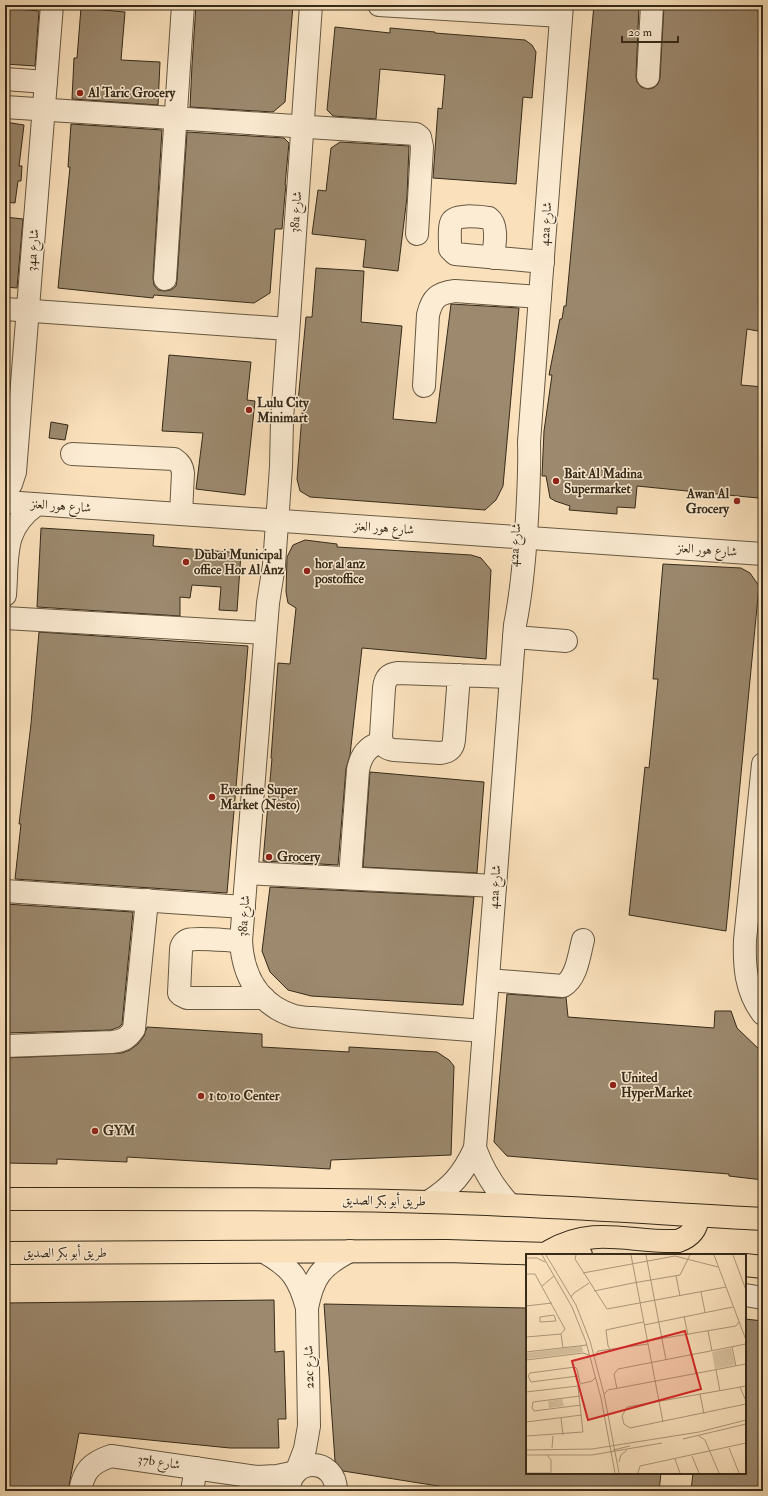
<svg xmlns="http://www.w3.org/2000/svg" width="768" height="1496" font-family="'IM FELL Double Pica',Amiri,serif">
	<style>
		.building { fill: #9c896e; stroke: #362a19 }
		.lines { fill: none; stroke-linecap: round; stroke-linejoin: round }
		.minor-casing { stroke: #675842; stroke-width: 24 }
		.major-casing { stroke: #362a19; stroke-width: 24 }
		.minor { stroke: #fcecd3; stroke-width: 22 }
		.major { stroke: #fae1bc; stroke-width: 22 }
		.poi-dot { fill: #8f2418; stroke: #fcecd3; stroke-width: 1.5 }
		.labels { text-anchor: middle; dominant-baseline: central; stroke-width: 3; stroke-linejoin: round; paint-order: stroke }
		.poi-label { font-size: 13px; font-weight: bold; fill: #362a19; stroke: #fcecd3; text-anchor: start }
		.street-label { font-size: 13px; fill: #362a19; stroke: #fcecd3 }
		.inset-road { fill: none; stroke: #ac987b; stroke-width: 1 }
		.view { fill: #d62828; fill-opacity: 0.15; stroke: #d62828; stroke-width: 2 }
		.inset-edge { fill: none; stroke: #362a19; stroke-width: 2 }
	</style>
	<rect width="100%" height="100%" fill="#fae1bc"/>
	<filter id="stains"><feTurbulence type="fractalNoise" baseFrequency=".005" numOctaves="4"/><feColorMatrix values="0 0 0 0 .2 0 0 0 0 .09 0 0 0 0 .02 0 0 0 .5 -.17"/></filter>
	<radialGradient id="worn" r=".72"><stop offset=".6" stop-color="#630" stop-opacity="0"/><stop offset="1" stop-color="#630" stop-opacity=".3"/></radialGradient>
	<g class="building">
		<path d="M196,5H293L285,102L273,112L190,107L192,65Z"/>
		<path d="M594,5H639L636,77L637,82L641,87L648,89L653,88L658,84L660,78L664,5H763V332L747,329L741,385L763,387V448L758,498L637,486L635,508L617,507V514L569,510L570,506L555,501L550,498L546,476H542L544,431L552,375H549L560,319H562L564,306H566Z"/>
		<path d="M5,8L39,11L35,66L5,64Z"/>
		<path d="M81,8L125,12L121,60L160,62L158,105L72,99L74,58H77Z"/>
		<path d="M335,27L390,33V28L435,32V33L525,40L532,45L536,52L532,98L523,97L516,184L433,178L438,108L442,109L445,75L380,69L376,119L333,116L327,110Z"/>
		<path d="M5,122L24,125L19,166H22L21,181H18L15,203L5,202Z"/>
		<path d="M71,124L162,130L153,278L154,285L158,290L164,291L171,290L176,286L177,280L187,132L284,138L289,143L285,185H286L285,194L282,229H275L270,293L254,303L154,295L153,298L58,288L70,167H68Z"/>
		<path d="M340,142L409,146L407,197L398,271L363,267L366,240L312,234L318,190L326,191L331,148Z"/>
		<path d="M5,217L23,219L17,288L5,287Z"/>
		<path d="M316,268L364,271L361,322L402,326L393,419L436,423L451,304L519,308L503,486L496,500L485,510L310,497L300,491L297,479L303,402H298L306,317H312Z"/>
		<path d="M169,355L251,362L247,400L255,401L245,495L196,489L203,433L162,431Z"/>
		<path d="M51,422L68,425L65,440L49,438Z"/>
		<path d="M41,528L154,535L153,546L241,553L237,611L219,610L221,587L192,585L190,598L180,597V616L37,607Z"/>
		<path d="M305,540L337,544V547L471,555L481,558L491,570L486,659L362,648L350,755L346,769L338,865L263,861L272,758H271L278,663L290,664L296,608L288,603L286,592L287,557L293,545Z"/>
		<path d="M663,564L741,568L750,573L759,586L726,931L629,915L645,767L649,768L658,679H653Z"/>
		<path d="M39,632L248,646L227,893L15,879L21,824H19L31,724Z"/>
		<path d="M370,772L484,782L477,873L363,867Z"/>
		<path d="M270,887L474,897L463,1005L311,996L288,990L270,972L262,951Z"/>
		<path d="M5,904L133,912L122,1024L119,1027L111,1030L5,1033Z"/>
		<path d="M507,994L562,998L566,997L568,1017L714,1028L715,1011H731L737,1028L763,1053V1180L729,1176V1174L507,1156L494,1142Z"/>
		<path d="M147,1027L262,1034V1047L349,1052V1047L437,1052L449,1060L454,1066L451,1155L331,1160L330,1169L127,1157V1162L57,1159V1164L5,1163V1058L122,1053L130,1050L138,1044L144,1036Z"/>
		<path d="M274,1300L275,1352L284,1351L286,1419H278L279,1448H230L79,1433L68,1491H5V1303Z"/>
		<path d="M324,1304L527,1308V1473H661L659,1491H470L343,1471L335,1461Z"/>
		<path d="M745,1319L763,1321V1491H691L693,1473H745Z"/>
	</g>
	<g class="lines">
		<g class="minor-casing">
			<g id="minor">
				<path d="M311,5L282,420L281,467L274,565L268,603L241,941C243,976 259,1005 294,1016C300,1017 307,1018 313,1018L484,1031"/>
				<path d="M379,5L561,16"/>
				<path d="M648,77L652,5"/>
				<path d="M5,79L46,82"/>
				<path d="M5,107L416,134L420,137L422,147L417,234"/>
				<path d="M493,258C494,247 499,226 489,218C481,217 454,213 451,223C449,229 450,238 450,245V249L455,254L543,262"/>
				<path d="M165,279L183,5"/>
				<path d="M5,309L288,329"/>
				<path d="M424,386L428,315C432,298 438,293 455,291L540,297"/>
				<path d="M72,454L174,459C180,463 182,466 183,473L181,514"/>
				<path d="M5,493L11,484L15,472L52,5"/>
				<path d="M5,502L763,554"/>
				<path d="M5,595C8,557 2,529 36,505"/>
				<path d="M5,618L265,633"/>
				<path d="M514,637L566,641"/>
				<path d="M459,675L454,740C453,749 449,752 440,753L394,750C385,749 382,745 381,736L384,688C385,678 389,674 398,673L511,677"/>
				<path d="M763,764L745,940C744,967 746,992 763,1014"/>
				<path d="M247,873L495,886"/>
				<path d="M350,878L358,770C361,755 367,747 381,742"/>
				<path d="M5,891L244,907"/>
				<path d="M241,941C230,941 197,937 188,940C183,942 181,946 181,950L179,993L181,995L187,998H264"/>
				<path d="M488,980L563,986C577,978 579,955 583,940"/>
				<path d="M5,1046L112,1042C123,1041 128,1038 134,1029L147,900"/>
				<path d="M475,1148C483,1170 494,1188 510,1205"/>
				<path d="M428,1202C452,1187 463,1174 475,1148L515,625C521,595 524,564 526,534C528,503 530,473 529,442L562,5"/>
				<path d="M264,1252C291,1267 299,1278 307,1308L309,1426L305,1449L297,1470"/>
				<path d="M745,1295L763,1298"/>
				<path d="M307,1308C313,1277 321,1266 350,1251"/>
				<path d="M80,1491C84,1470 91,1463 111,1456L257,1477L277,1476L296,1472"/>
				<path d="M192,1491L196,1468"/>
				<path d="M289,1491C289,1457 336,1456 336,1491"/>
			</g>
		</g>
		<g class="major-casing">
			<g id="major">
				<path d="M5,1199C146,1199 287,1198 428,1202C540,1205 651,1213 763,1219"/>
				<path d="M550,1251C595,1225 630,1243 678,1241C690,1237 697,1229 698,1216"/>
				<path d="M5,1253L447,1251L581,1255"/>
				<path d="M745,1265L763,1267"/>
			</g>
		</g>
		<use href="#minor" class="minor"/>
		<use href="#major" class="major"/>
	</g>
	<g class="poi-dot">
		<circle cx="80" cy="93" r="4"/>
		<circle cx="249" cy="410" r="4"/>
		<circle cx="556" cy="481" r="4"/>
		<circle cx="737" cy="501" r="4"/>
		<circle cx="186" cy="562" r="4"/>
		<circle cx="307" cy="571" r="4"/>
		<circle cx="212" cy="797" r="4"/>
		<circle cx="269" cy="857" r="4"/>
		<circle cx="613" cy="1085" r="4"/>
		<circle cx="201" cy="1096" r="4"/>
		<circle cx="95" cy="1131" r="4"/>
	</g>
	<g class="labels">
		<g class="poi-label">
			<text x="88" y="93">Al Taric Grocery</text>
			<text x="257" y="403">Lulu City<tspan x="257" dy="15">Minimart</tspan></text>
			<text x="564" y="474">Bait Al Madina<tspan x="564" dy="15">Supermarket</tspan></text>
			<text x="729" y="494" text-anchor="end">Awan Al<tspan x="729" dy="15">Grocery</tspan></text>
			<text x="194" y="555">Dubai Municipal<tspan x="194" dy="15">office Hor Al Anz</tspan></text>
			<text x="315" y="564">hor al anz<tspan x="315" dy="15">postoffice</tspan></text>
			<text x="220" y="790">Everfine Super<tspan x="220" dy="15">Market (Nesto)</tspan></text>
			<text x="277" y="857">Grocery</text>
			<text x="621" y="1078">United<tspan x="621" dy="15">HyperMarket</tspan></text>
			<text x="209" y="1096">1 to 10 Center</text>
			<text x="103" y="1131">GYM</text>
		</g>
		<g class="street-label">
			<text transform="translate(296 212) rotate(-86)">38a شارع</text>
			<text transform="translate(546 224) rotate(-86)">42a شارع</text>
			<text transform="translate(33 250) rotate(-86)">34a شارع</text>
			<text transform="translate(61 506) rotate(4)">شارع هور العنز</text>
			<text transform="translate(384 528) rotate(4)">شارع هور العنز</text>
			<text transform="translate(515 545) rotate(-86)">42a شارع</text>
			<text transform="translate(707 550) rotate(4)">شارع هور العنز</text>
			<text transform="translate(495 887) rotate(-86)">42a شارع</text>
			<text transform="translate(244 916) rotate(-86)">38a شارع</text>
			<text transform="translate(384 1201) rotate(1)">طريق أبو بكر الصديق</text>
			<text x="65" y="1253">طريق أبو بكر الصديق</text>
			<text transform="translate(309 1367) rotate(-91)">22c شارع</text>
			<text transform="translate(159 1462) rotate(8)">37b شارع</text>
		</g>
	</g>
	<g transform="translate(526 1254)">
		<rect width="220" height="220" fill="#fae1bc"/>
		<path d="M56,92L57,98L0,105V99ZM205,94L209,111L189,115L186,98ZM36,145L38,152L23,154L22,147Z" fill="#d9c2a0"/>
		<path class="inset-road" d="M16,1L46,53L60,88L75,144L89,219M20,1L50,51L64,87L78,140L93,219M50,1L49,5L81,55L200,33M105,1L137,168M120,1L140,106M188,1L220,86M207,1L220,36M0,4H11L19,8M57,19L149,2L192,13M0,20H9L39,75L35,80L0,83M150,22L154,42M107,29L154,21L164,1M16,32L28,22M68,37L107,29M175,38L179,58M45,43L48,39L63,29M0,52L26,49M28,61L30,67L14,68V63ZM158,62L162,81M118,71L207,53M182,77L186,97M35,80L37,94M121,87L210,72L213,68M206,93L210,112M84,95L82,92L80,76L117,68M0,98L61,91M166,101L170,120M69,102L72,97L122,90M0,106L57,99L63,101M190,116L194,137M52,122L5,128L2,122L4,119L49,113L51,115L54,129M54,130L66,127L70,123M220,132L101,153L96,162L98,170L104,174L220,150M214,133L220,147M91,135L88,120L92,115L220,90M0,138L52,132M78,140L82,136L220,110M174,140L178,160M54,142L7,148L6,154L8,157L55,151M35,164L37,181M0,168L56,161M0,182L57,178L52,133M173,182L179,186L193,219M157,185L220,170M26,194L27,182M203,194L213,219M0,196L66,195L173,178L220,166M87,196L104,192M0,201H66L136,189M21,201L25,206V219M166,202L173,219M149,205L154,219M93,208L95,201L101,196M0,219H25M112,219L114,212L220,189"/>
		<path class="view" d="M159,77L175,135L62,166L46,107Z"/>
		<rect width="220" height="220" class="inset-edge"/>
	</g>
	<rect width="768" height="1496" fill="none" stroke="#fae1bc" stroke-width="20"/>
	<rect x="6" y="6" width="756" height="1484" fill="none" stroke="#362a19" stroke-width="2"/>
	<rect x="10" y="10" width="748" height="1476" fill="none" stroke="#362a19"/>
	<path d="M622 36v6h56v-6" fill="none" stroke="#362a19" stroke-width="2"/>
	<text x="628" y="36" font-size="12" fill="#362a19" stroke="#fcecd3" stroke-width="3" paint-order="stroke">20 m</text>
	<rect width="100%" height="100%" filter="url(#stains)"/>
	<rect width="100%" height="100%" fill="url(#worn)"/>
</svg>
